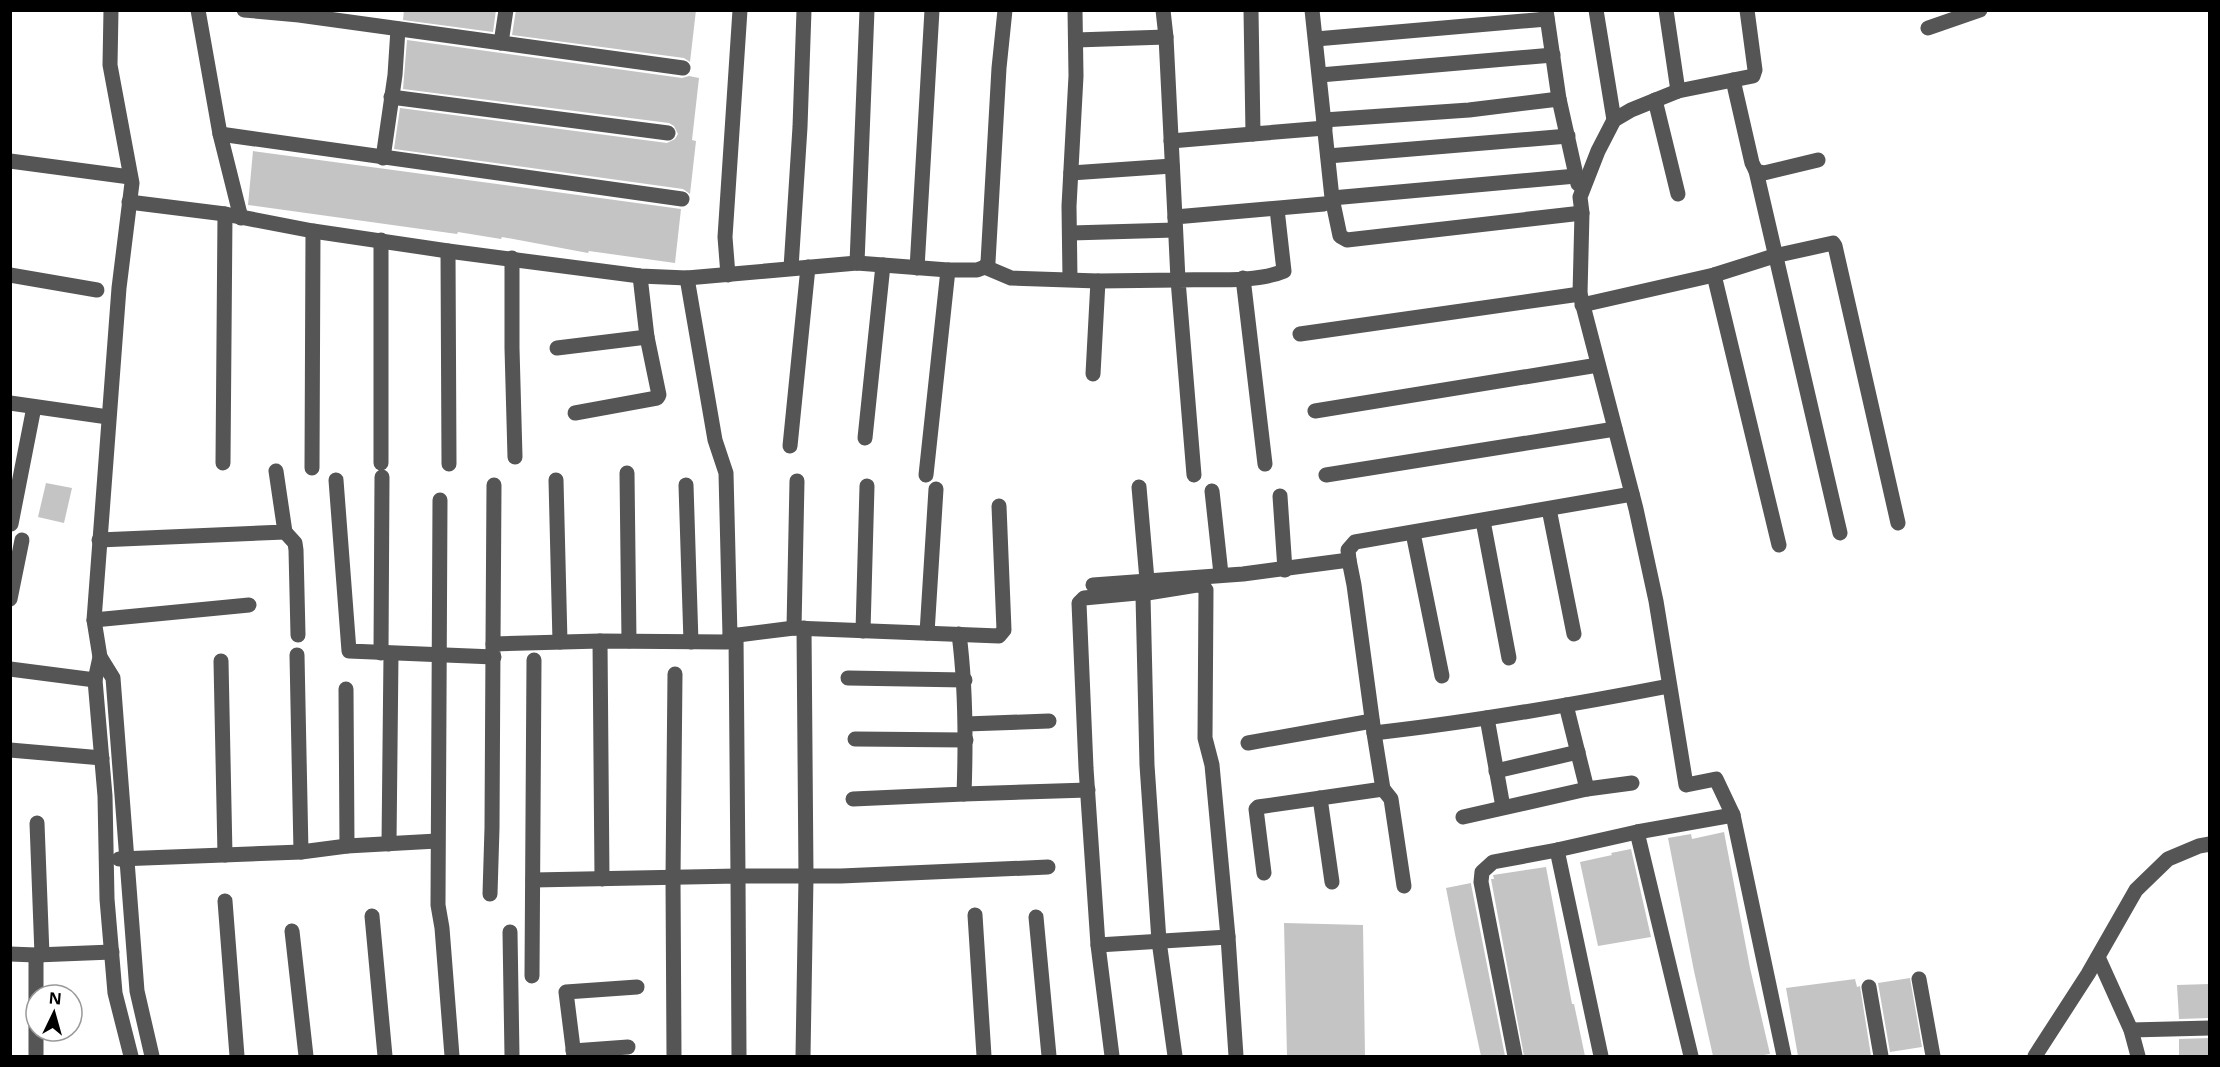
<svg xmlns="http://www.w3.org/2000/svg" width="2220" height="1067" font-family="'Noto Sans',sans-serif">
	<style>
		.building { fill: #c4c4c4 }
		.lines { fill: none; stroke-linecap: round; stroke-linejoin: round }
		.minor { stroke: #555; stroke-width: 15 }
	</style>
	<rect width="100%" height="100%" fill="#fff"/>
	<g class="building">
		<path d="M404,10H496L493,32L403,20Z"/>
		<path d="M516,10H696L690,62L684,58L512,35Z"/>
		<path d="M407,40L682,78L689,76L699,78L692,140L696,141L690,194L683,189L394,149L400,108L667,143L675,139L678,134L674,126L669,123L403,89Z"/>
		<path d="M253,151L681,209L675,263L589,251L588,253L502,237L501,239L458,232L457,234L248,205Z"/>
		<path d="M46,483L72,488L64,523L38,517Z"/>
		<path d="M1724,832L1750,968L1770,1054L1757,1056H1713L1694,971L1668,838L1691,834L1692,839Z"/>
		<path d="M1631,849L1651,937L1598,946L1580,862L1612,855L1611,853Z"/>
		<path d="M1546,867L1572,1004H1574L1585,1056H1524L1491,879H1494L1493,875Z"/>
		<path d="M1471,883V884L1505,1056H1481L1455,934L1446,888Z"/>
		<path d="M1284,923L1363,925L1365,1056H1287Z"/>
		<path d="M1910,978L1922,1047L1890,1052L1878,983Z"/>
		<path d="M1855,979L1857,987L1860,986L1871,1056H1798L1786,988Z"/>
		<path d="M2210,984V1018L2179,1019L2177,985Z"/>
		<path d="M2210,1038V1056H2179V1039Z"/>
	</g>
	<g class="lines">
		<g class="minor">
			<path d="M111,10L110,65L132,183L119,288L94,620L100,657L95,680L105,796L107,899L115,993L131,1056"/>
			<path d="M198,10L220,134L241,218"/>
			<path d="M244,10L299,15L683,68"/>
			<path d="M1163,10L1166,37L1175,218"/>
			<path d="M1251,10L1253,134L1325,128"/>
			<path d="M1312,10L1332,198L1340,236L1347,240L1582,213"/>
			<path d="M1546,10L1559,99L1578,184"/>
			<path d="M1596,10L1614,120"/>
			<path d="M1666,10L1678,91"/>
			<path d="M1747,10L1755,70L1753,76L1678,91L1631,110L1614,120L1598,151L1580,197L1582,213L1580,294L1636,509L1656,601L1686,785L1716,779L1733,815L1784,1056"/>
			<path d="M1928,28L1980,10"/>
			<path d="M1316,39L1547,19"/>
			<path d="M1076,40L1166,37"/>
			<path d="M501,43L506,10"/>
			<path d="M1320,75L1553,55"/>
			<path d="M1733,80L1752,163L1756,171L1764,173L1818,160"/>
			<path d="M391,97L668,133"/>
			<path d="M1655,100L1678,194"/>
			<path d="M1324,120L1469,110L1559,99"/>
			<path d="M220,134L682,199"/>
			<path d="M1171,141L1253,134"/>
			<path d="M1328,156L1568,136"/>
			<path d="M383,158L395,75L398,29"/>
			<path d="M10,161L130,177"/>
			<path d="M1756,171L1840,533"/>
			<path d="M1071,173L1172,166"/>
			<path d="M1332,198L1576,176"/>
			<path d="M129,202L225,214L313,231L448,251L640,276L687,278L857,263L948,270H977L985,267L988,262L999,68L1005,10"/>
			<path d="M1071,233L1175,230"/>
			<path d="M381,240V463"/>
			<path d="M448,251L449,464"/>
			<path d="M512,258V348L515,457"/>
			<path d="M857,263L867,10"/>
			<path d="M985,267L1011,278L1098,281L1178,280L1175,217L1324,204"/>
			<path d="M791,268L800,127L804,10"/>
			<path d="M917,268L932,10"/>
			<path d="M10,275L97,290"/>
			<path d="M728,275L725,237L740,10"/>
			<path d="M1714,275L1779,545"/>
			<path d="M687,278L715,440L726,473L730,636L794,628L999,636L1004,630L999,506"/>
			<path d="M1243,278L1265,464"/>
			<path d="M1070,279L1069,206L1076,76L1075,10"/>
			<path d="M1582,305L1714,275L1774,256L1833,243L1835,246L1898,523"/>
			<path d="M1300,334L1580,294"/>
			<path d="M557,348L647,337L640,276"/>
			<path d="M1093,374L1098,281"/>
			<path d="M10,403L108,417"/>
			<path d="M1315,411L1598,365"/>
			<path d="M575,413L657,398L659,395L647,337"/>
			<path d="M865,438L883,265"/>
			<path d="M790,446L808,267"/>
			<path d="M223,463L225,214"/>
			<path d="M312,468L313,231"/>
			<path d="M627,473L629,641"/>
			<path d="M926,475L948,270"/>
			<path d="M1194,475L1178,280C1209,279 1256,283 1284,271L1277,209"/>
			<path d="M1326,475L1615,429"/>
			<path d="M336,480L349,651L494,657"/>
			<path d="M556,480L560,642"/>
			<path d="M686,485L691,642"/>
			<path d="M1139,487L1147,580"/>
			<path d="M1212,491L1221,574"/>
			<path d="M1280,496L1285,570"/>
			<path d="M440,500L438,905L442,928L452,1056"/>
			<path d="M1549,509L1574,634"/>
			<path d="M1483,521L1509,658"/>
			<path d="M11,524L34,407"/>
			<path d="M285,532L295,543L296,550L298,635"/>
			<path d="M1413,533L1442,676"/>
			<path d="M99,540L285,532L276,471"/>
			<path d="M1349,560L1354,585L1374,733C1473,722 1571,705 1669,686"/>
			<path d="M1093,585L1243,574L1349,560L1348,550L1355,542L1632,494"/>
			<path d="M1141,594L1197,585L1203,586L1206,590L1205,738L1212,765L1228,937"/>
			<path d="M10,599L22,540"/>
			<path d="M94,620L249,605"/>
			<path d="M794,628L797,481"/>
			<path d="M863,631L867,486"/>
			<path d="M927,633L936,489"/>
			<path d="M736,635L738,876H841L1048,867"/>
			<path d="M493,644L494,485"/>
			<path d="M381,653L382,477"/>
			<path d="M297,655L301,852"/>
			<path d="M100,657L113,678L137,991L152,1056"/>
			<path d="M221,661L225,855"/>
			<path d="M10,669L95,680"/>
			<path d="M848,678L965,680"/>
			<path d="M346,689L347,846"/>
			<path d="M1566,705L1587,789"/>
			<path d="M1487,718L1503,807"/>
			<path d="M966,724L1049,721"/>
			<path d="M855,739L966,740"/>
			<path d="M1248,743L1372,721"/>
			<path d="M10,750L102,758"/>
			<path d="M1496,771L1578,752"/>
			<path d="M1383,789L1391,799L1404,886"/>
			<path d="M964,794L1088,790"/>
			<path d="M1320,798L1332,882"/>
			<path d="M853,799L964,794C966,740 966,688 959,634"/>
			<path d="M1463,817L1587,789L1632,783"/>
			<path d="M37,823L42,955"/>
			<path d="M1637,832L1691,1056"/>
			<path d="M389,844L391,654"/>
			<path d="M1557,850L1601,1056"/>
			<path d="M119,859L301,852L347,846L437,841"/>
			<path d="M1264,873L1256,809L1258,807L1383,789L1374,733"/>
			<path d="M602,879L600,641L727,642L730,636"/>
			<path d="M533,880L738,876L739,1056"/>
			<path d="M490,894L492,828L493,644L600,641"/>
			<path d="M225,901L237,1056"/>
			<path d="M975,915L984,1056"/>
			<path d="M372,916L385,1056"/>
			<path d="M1036,917L1049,1056"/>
			<path d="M292,931L306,1056"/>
			<path d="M510,932L512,1056"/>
			<path d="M1098,945L1228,937L1236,1056"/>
			<path d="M10,954L36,955L112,952"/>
			<path d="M36,955V1056"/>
			<path d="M2098,957L2131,1030L2138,1056"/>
			<path d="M532,976L534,660"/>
			<path d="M1919,979L1933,1056"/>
			<path d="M1869,987L1881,1056"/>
			<path d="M2131,1030L2210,1028"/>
			<path d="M573,1051L628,1047"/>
			<path d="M574,1056L566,992L637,987"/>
			<path d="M674,1056L673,878L675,674"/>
			<path d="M803,1056L806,877L804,628"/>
			<path d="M1112,1056L1098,945L1086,768L1079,603L1084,598L1137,593L1143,596L1147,765L1159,941L1175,1056"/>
			<path d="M1515,1056L1481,882L1482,872L1493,862L1557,850L1637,832L1733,815"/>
			<path d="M2035,1056L2088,974L2136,890L2168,859L2199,846L2210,844"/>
		</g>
	</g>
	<rect width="2220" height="1067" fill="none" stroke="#000000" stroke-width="24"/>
	<g transform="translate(54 1013) rotate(5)"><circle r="28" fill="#ffffff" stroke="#999999" stroke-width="1.5"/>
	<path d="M0-4.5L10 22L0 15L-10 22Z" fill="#000000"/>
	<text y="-9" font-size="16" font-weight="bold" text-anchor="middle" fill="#000000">N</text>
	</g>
</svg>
